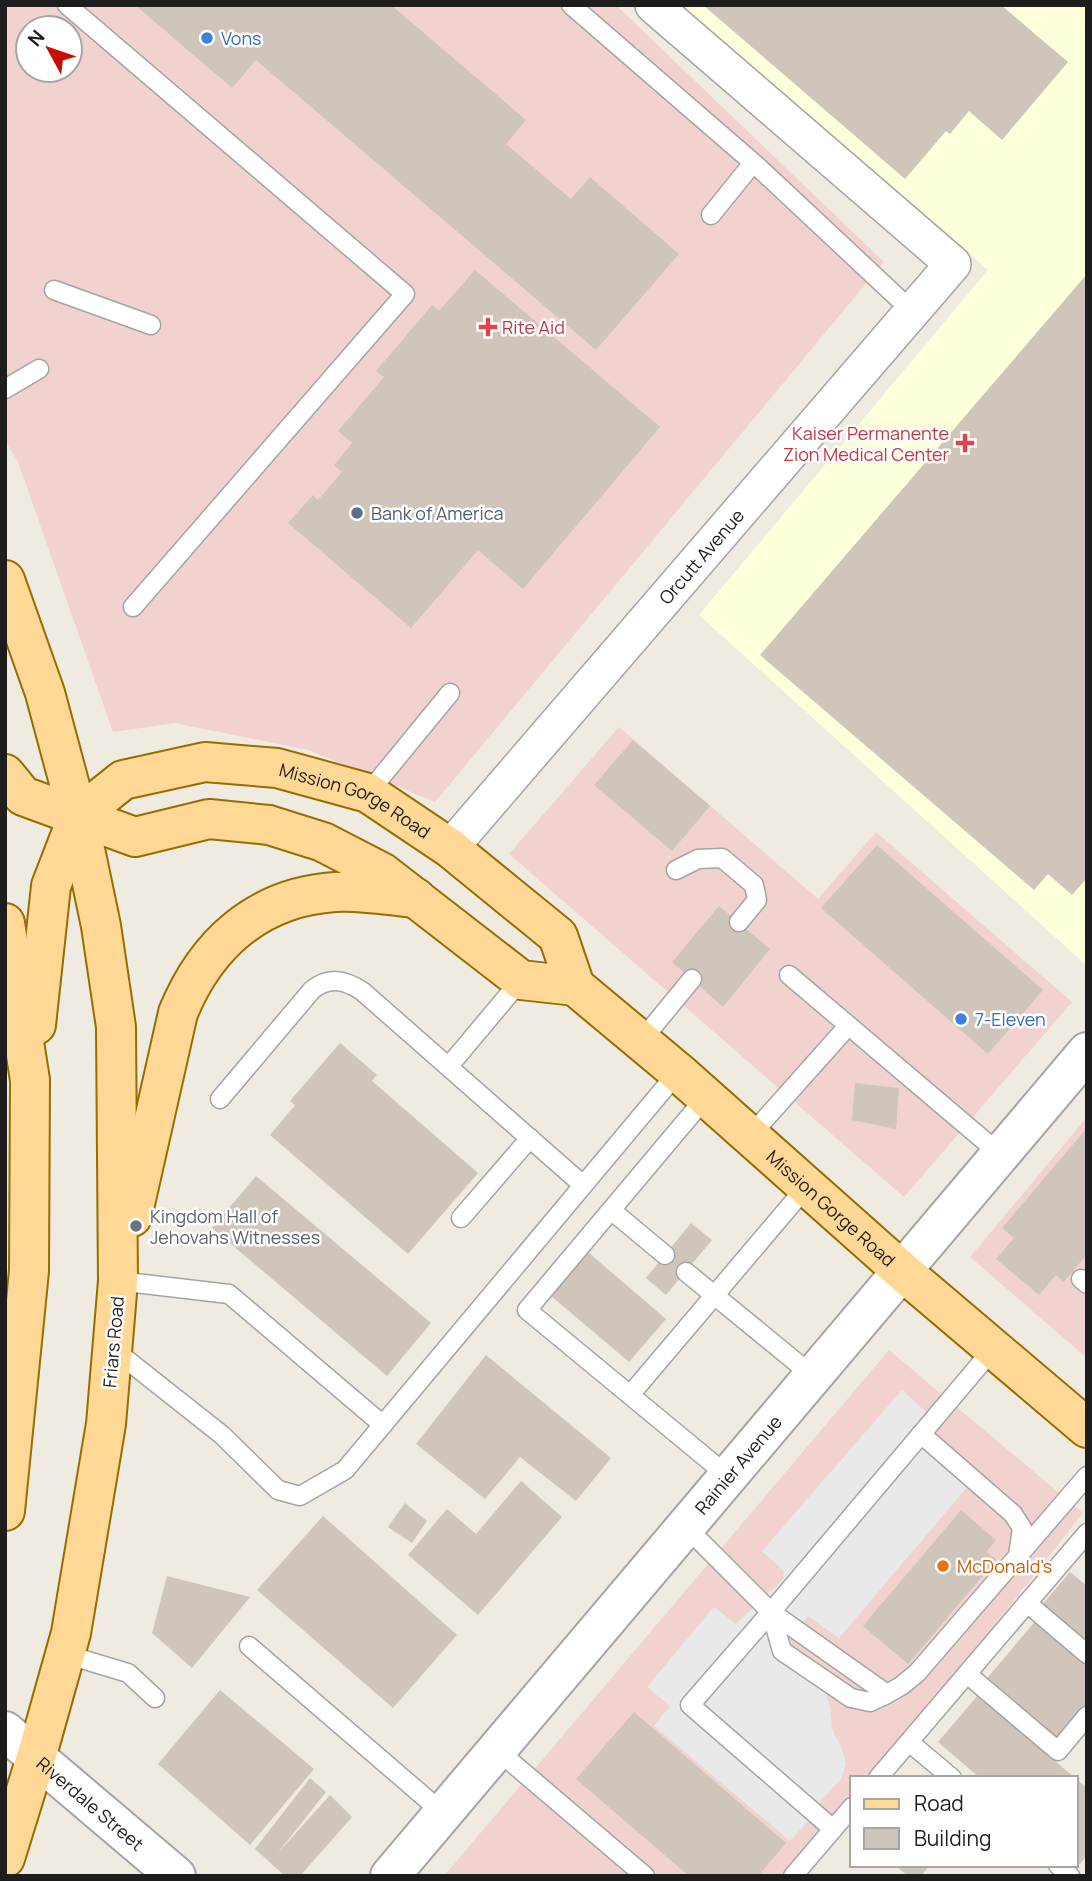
<svg xmlns="http://www.w3.org/2000/svg" width="1092" height="1881" font-family="Manrope,sans-serif">
	<style>
		.commercial { fill: #f2d2cf; fill-rule: evenodd }
		.education { fill: #fdffda }
		.parking { fill: #e9e9e9 }
		.building { fill: #cfc5ba }
		.lines { fill: none; stroke-linecap: round; stroke-linejoin: round }
		.service-casing { stroke: #a4a4a4; stroke-width: 21 }
		.minor-casing { stroke: #a4a4a4; stroke-width: 38 }
		.tertiary-casing { stroke: #a4a4a4; stroke-width: 42 }
		.primary-casing { stroke: #956d00; stroke-width: 42 }
		.service { stroke: #fff; stroke-width: 18 }
		.minor { stroke: #fff; stroke-width: 35 }
		.tertiary { stroke: #fff; stroke-width: 38 }
		.primary { stroke: #ffd896; stroke-width: 38 }
		.shop-dot { fill: #3f7fe0; stroke: #fff; stroke-width: 2.5 }
		.health-dot { fill: #e0444e; stroke: #fff; stroke-width: 2.5 }
		.service-dot { fill: #5c6f8a; stroke: #fff; stroke-width: 2.5 }
		.worship-dot { fill: #6b7280; stroke: #fff; stroke-width: 2.5 }
		.food-dot { fill: #e8710a; stroke: #fff; stroke-width: 2.5 }
		.labels { text-anchor: middle; dominant-baseline: central; stroke-width: 5; stroke-linejoin: round; paint-order: stroke }
		.shop-label { font-size: 18px; fill: #366cbe; stroke: #fff; text-anchor: start }
		.health-label { font-size: 18px; fill: #be3a42; stroke: #fff; text-anchor: start }
		.service-label { font-size: 18px; fill: #4e5e75; stroke: #fff; text-anchor: start }
		.street-label { font-size: 18px; fill: #1d1d1d; stroke: #fff }
		.worship-label { font-size: 18px; fill: #5b616d; stroke: #fff; text-anchor: start }
		.food-label { font-size: 18px; fill: #c56008; stroke: #fff; text-anchor: start }
	</style>
	<rect width="100%" height="100%" fill="#efebe1"/>
	<g class="commercial">
		<path d="M5,5H616L884,262L435,802L308,750L175,723L113,732L18,462L5,440ZM28,28H70V70H28Z"/>
		<path d="M619,727L818,899L876,832L1072,1002L904,1197L509,854Z"/>
		<path d="M1087,1117V1358L970,1257Z"/>
		<path d="M889,1350L1083,1513L874,1778H852V1805L789,1876H444Z"/>
	</g>
	<path class="education" d="M682,5H1087L1086,965L699,615L988,270Z"/>
	<path class="parking" d="M902,1390L926,1412L944,1466L968,1486L839,1638L808,1616L776,1657L825,1692L830,1706L832,1729L842,1749L846,1764L841,1779L823,1798L809,1820L790,1841L654,1726L670,1706L647,1687L714,1607L736,1624L783,1579L784,1571L762,1551Z"/>
	<g class="building">
		<path d="M135,5H391L526,120L506,144L571,199L590,177L679,254L596,350L256,60L232,88Z"/>
		<path d="M703,5H1001L1068,62L1002,140L969,111L950,134L946,131L905,179Z"/>
		<path d="M475,270L660,427L523,589L478,550L411,628L288,523L313,495L318,500L342,472L334,465L352,443L338,431L384,377L376,371L432,305L439,311Z"/>
		<path d="M1087,274V878L1072,895L1048,874L1034,890L760,655Z"/>
		<path d="M633,740L710,806L672,851L594,785Z"/>
		<path d="M877,845L1043,990L988,1054L821,908Z"/>
		<path d="M719,906L770,949L723,1007L672,962Z"/>
		<path d="M340,1043L377,1075L372,1081L478,1173L408,1254L270,1135L295,1105L290,1101Z"/>
		<path d="M855,1083L899,1088L896,1129L852,1120Z"/>
		<path d="M1087,1128V1254L1064,1282L1056,1275L1039,1295L996,1259L1014,1238L1002,1228Z"/>
		<path d="M256,1176L431,1323L387,1376L212,1228Z"/>
		<path d="M691,1223L712,1240L666,1295L646,1278Z"/>
		<path d="M582,1247L666,1319L629,1362L544,1290Z"/>
		<path d="M486,1355L611,1458L576,1501L520,1457L485,1499L416,1444Z"/>
		<path d="M521,1481L562,1517L478,1615L408,1555L447,1509L476,1534Z"/>
		<path d="M405,1503L427,1521L412,1543L388,1527Z"/>
		<path d="M961,1510L996,1540L986,1552L996,1560L908,1664L863,1626Z"/>
		<path d="M323,1516L457,1635L393,1708L257,1590Z"/>
		<path d="M1070,1572L1087,1586V1642L1042,1605Z"/>
		<path d="M167,1576L250,1597L192,1668L152,1633Z"/>
		<path d="M1038,1618L1087,1659V1708L1055,1745L983,1683Z"/>
		<path d="M220,1690L314,1769L250,1845L158,1764Z"/>
		<path d="M978,1695L1075,1778H980L938,1742Z"/>
		<path d="M634,1712L786,1843L758,1876H689L576,1779Z"/>
		<path d="M310,1778L326,1792L277,1854L330,1795L352,1817L300,1876H285L255,1849Z"/>
		<path d="M1076,1779L1087,1788V1855L1080,1864L1076,1861Z"/>
		<path d="M894,1865H930L921,1876H908Z"/>
	</g>
	<g class="lines">
		<g class="service-casing">
			<g id="service">
				<path d="M67,5L405,294L133,607"/>
				<path d="M571,5L757,166L913,312"/>
				<path d="M711,215L753,163"/>
				<path d="M54,290L151,325"/>
				<path d="M5,389L39,369"/>
				<path d="M368,793L450,693"/>
				<path d="M676,870L698,859L722,858L754,885L757,900L739,922"/>
				<path d="M789,975L1000,1154"/>
				<path d="M641,1041L692,979"/>
				<path d="M449,1066L521,980"/>
				<path d="M706,1097L527,1310L728,1476"/>
				<path d="M220,1099L312,990C329,976 345,980 362,991L583,1185"/>
				<path d="M750,1136L848,1026"/>
				<path d="M611,1210L665,1255"/>
				<path d="M461,1218L530,1138"/>
				<path d="M686,1272L813,1376"/>
				<path d="M1081,1279L1087,1284"/>
				<path d="M118,1281L229,1294L383,1425"/>
				<path d="M112,1348L222,1435L278,1490L300,1496L345,1470L678,1072"/>
				<path d="M630,1395L807,1186"/>
				<path d="M686,1527L771,1612L887,1694L901,1686L917,1673L1018,1556L1022,1528L1013,1514L921,1434"/>
				<path d="M1018,1556L1087,1476"/>
				<path d="M1027,1603L1087,1654"/>
				<path d="M771,1612L782,1651L851,1698L870,1702L887,1694"/>
				<path d="M249,1646L443,1813"/>
				<path d="M65,1654L128,1673L155,1698"/>
				<path d="M967,1674L1058,1751L1087,1716"/>
				<path d="M909,1742L952,1778"/>
				<path d="M497,1750L645,1876"/>
				<path d="M878,1778L1087,1533"/>
				<path d="M833,1829L690,1705L771,1612L993,1349"/>
				<path d="M1058,1865L1070,1876"/>
				<path d="M793,1876L852,1807"/>
			</g>
		</g>
		<g class="minor-casing">
			<g id="minor">
				<path id="s1" d="M450,848L953,264L653,5"/>
			</g>
		</g>
		<g class="tertiary-casing">
			<g id="tertiary">
				<path id="s2" d="M5,1731L176,1876"/>
				<path id="s3" d="M390,1876L1087,1052"/>
			</g>
		</g>
		<g class="primary-casing">
			<g id="primary">
				<path d="M5,580L45,693L78,816L101,926L116,1027L118,1281L106,1424L71,1633L36,1758L5,1858"/>
				<path d="M5,774L23,796L135,837L209,819L269,825L323,842L383,873L521,980L575,986"/>
				<path id="s4" d="M78,816L123,780L205,762L277,768L368,793L450,848L558,936L575,986L678,1072L902,1271L1087,1428"/>
				<path d="M5,923L30,1080L29,1271L5,1511"/>
				<path d="M36,1025L51,886L78,816"/>
				<path d="M132,1217L178,1013C206,944 258,897 335,892C359,890 392,896 416,898"/>
			</g>
		</g>
		<use href="#service" class="service"/>
		<use href="#minor" class="minor"/>
		<use href="#tertiary" class="tertiary"/>
		<use href="#primary" class="primary"/>
	</g>
	<g class="shop-dot">
		<circle cx="207" cy="38" r="7"/>
		<circle cx="961" cy="1019" r="7"/>
	</g>
	<g class="health-dot">
		<path d="M484.5 316.5h7v7h7v7h-7v7h-7v-7h-7v-7h7z"/>
		<path d="M961.5 432.5h7v7h7v7h-7v7h-7v-7h-7v-7h7z"/>
	</g>
	<circle class="service-dot" cx="357" cy="513" r="7"/>
	<circle class="worship-dot" cx="136" cy="1226" r="7"/>
	<circle class="food-dot" cx="943" cy="1566" r="7"/>
	<g class="labels">
		<g class="shop-label">
			<text x="221" y="38">Vons</text>
			<text x="975" y="1019">7-Eleven</text>
		</g>
		<g class="health-label">
			<text x="502" y="327">Rite Aid</text>
			<text x="949" y="433" text-anchor="end">Kaiser Permanente<tspan x="949" dy="21">Zion Medical Center</tspan></text>
		</g>
		<g class="service-label">
			<text x="371" y="513">Bank of America</text>
		</g>
		<g class="street-label">
			<text stroke="none"><textPath href="#s1" startOffset="385">Orcutt Avenue</textPath></text>
			<text stroke="none"><textPath href="#s4" startOffset="299">Mission Gorge Road</textPath></text>
			<text stroke="none"><textPath href="#s4" startOffset="938">Mission Gorge Road</textPath></text>
			<text transform="translate(113 1342) rotate(-85)">Friars Road</text>
			<text stroke="none"><textPath href="#s3" startOffset="539">Rainier Avenue</textPath></text>
			<text stroke="none"><textPath href="#s2" startOffset="112">Riverdale Street</textPath></text>
		</g>
		<g class="worship-label">
			<text x="150" y="1216">Kingdom Hall of<tspan x="150" dy="21">Jehovahs Witnesses</tspan></text>
		</g>
		<g class="food-label">
			<text x="957" y="1566">McDonald's</text>
		</g>
	</g>
	<rect width="1092" height="1881" fill="none" stroke="#1d1d1d" stroke-width="14"/>
	<rect x="850" y="1776" width="228" height="91" fill="#ffffff" stroke="#a5a5a5" stroke-width="2"/>
	<rect x="864" y="1799" width="35" height="10" fill="#ffd896" stroke="#a5a5a5" stroke-width="2"/>
	<text x="914" y="1811" font-size="21" fill="#1d1d1d">Road</text>
	<rect x="864" y="1828" width="35" height="21" fill="#cfc5ba" stroke="#a5a5a5" stroke-width="2"/>
	<text x="914" y="1846" font-size="21" fill="#1d1d1d">Building</text>
	<g transform="translate(49 49) rotate(310)"><circle r="33" fill="#ffffff" stroke="#a5a5a5" stroke-width="2"/>
	<path d="M0-5L12 26L0 18L-12 26Z" fill="#c90d00"/>
	<text y="-10" font-size="19" font-weight="bold" text-anchor="middle" fill="#1d1d1d">N</text>
	</g>
</svg>
